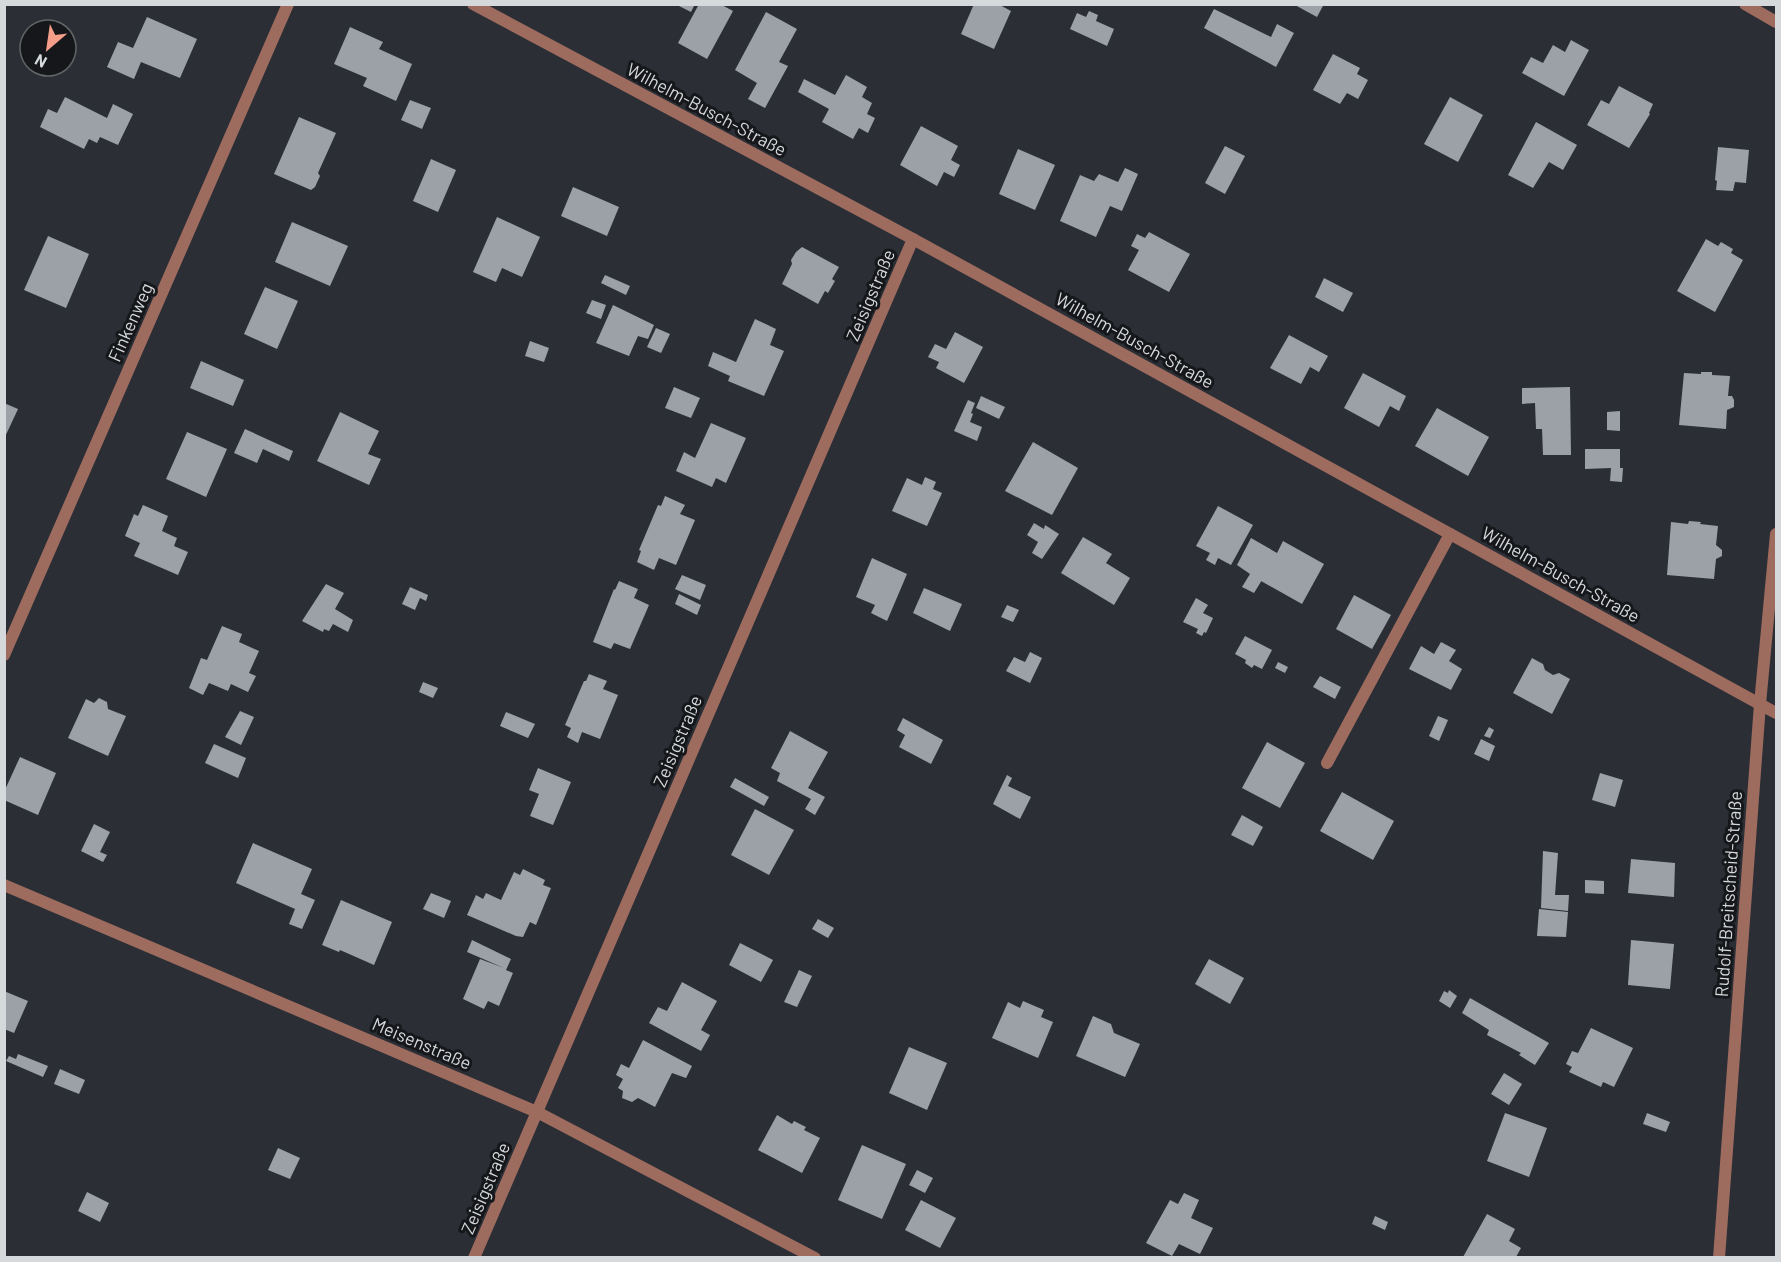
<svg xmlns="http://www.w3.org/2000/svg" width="1781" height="1262" font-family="Barlow,sans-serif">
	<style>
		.building { fill: #9ca1a8 }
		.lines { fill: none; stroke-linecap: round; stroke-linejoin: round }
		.service { stroke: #9e6b5f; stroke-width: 12 }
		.minor { stroke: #9e6b5f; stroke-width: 12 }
		.tertiary { stroke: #9e6b5f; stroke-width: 12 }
		.labels { text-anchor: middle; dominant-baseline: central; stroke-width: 6; stroke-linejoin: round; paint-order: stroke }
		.street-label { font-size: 18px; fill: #d6d9dc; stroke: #15171a }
	</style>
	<rect width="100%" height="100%" fill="#2b2f35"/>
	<g class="building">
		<path d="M680,4H695L691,12L679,6Z"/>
		<path d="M699,4H720L733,11L707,59L678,43Z"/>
		<path d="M974,4H998L1011,11L994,49L961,34Z"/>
		<path d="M1293,4H1324L1317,17Z"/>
		<path d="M1214,9L1271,37L1277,24L1294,33L1276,67L1204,28Z"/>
		<path d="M1089,11L1098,15L1096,21L1114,29L1107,46L1070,29L1077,13L1086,17Z"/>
		<path d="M766,12L797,29L779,62L788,66L765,108L748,99L757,83L735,70Z"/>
		<path d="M147,17L197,39L180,78L141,62L134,79L107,67L118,42L133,48Z"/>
		<path d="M350,27L383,42L379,49L412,64L396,101L363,86L367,78L334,64Z"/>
		<path d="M1571,40L1589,50L1564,96L1522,73L1531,57L1543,63L1553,45L1565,52Z"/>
		<path d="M1333,54L1360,68L1357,74L1368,80L1358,99L1347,93L1340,104L1313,90Z"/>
		<path d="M846,75L867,87L862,97L872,103L867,114L875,118L868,133L859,128L853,139L822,122L829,109L798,92L804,79L835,95Z"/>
		<path d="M1619,86L1653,104L1649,113L1650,114L1629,148L1587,125L1601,100L1609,104Z"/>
		<path d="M65,97L107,118L113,104L133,114L118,145L100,137L97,143L89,139L84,149L40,127L48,109L57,113Z"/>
		<path d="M1450,97L1483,115L1458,162L1424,144Z"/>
		<path d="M410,100L431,108L422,129L401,120Z"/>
		<path d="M299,117L336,133L318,173L320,176L315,187L311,190L274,174Z"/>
		<path d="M1536,122L1577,145L1563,170L1549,162L1533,188L1508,175Z"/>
		<path d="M921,126L958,146L951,160L960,165L954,177L944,172L937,186L900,165Z"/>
		<path d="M1225,146L1245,156L1225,194L1205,183Z"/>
		<path d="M1718,147L1749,150L1746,183L1735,182L1733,191L1716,190L1717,181L1715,180Z"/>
		<path d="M1018,149L1055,165L1035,210L999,194Z"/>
		<path d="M431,159L456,170L438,212L413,201Z"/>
		<path d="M1125,168L1138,174L1122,211L1110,206L1096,237L1060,221L1080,175L1094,181L1099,174L1118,182Z"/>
		<path d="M573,187L619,207L607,236L561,216Z"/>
		<path d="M497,217L540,237L522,277L502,268L496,282L473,272Z"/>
		<path d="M292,222L348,246L330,286L275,262Z"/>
		<path d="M1149,232L1190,254L1169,292L1128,270L1139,250L1131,246L1137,234L1145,238Z"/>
		<path d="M48,236L89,254L66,308L24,290Z"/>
		<path d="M1706,239L1718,246L1721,242L1733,249L1731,253L1743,260L1715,312L1677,291Z"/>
		<path d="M802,247L839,267L832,279L835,281L828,293L825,291L818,304L782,284L792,264L791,260L796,252Z"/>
		<path d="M605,275L630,286L626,295L601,283Z"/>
		<path d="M1324,278L1353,293L1343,312L1315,297Z"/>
		<path d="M265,287L298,301L277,349L244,334Z"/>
		<path d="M592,300L606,305L601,319L586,313Z"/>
		<path d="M613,305L654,325L648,339L638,336L629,356L596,343Z"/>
		<path d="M755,319L776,329L770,345L784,351L764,396L728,381L730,376L708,366L713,352L736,362Z"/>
		<path d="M656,328L670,334L661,353L647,347Z"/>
		<path d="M955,332L983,347L964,383L936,368L939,362L928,357L935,344L946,349Z"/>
		<path d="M1289,335L1328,356L1319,372L1310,367L1301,384L1270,368Z"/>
		<path d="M530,341L549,348L544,362L525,356Z"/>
		<path d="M201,361L244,380L233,406L190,388Z"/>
		<path d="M1701,372H1712V375L1730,376L1728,396H1732L1734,400V407L1727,410L1726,429L1679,425L1684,373L1701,374Z"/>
		<path d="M1363,373L1406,396L1399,411L1390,406L1379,427L1344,408Z"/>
		<path d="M674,387L700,398L691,418L665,408Z"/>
		<path d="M1570,387L1571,455H1543L1542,429H1536L1535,403L1522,404V388Z"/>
		<path d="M981,396L1005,407L999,419L976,408Z"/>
		<path d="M968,400L975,403L971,413L973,414L970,422L982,427L977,441L954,431Z"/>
		<path d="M4,403L18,409L4,439Z"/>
		<path d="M1437,408L1489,437L1468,476L1415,446Z"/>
		<path d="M1620,411V431L1607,430V412Z"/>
		<path d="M340,412L379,431L368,454L381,459L369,485L317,461Z"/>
		<path d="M711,423L746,438L726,483L716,478L712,487L676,471L684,452L695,458Z"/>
		<path d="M245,429L293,451L289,461L263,449L257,463L234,453Z"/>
		<path d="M187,432L227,449L206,497L166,479Z"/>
		<path d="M1033,442L1078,468L1052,515L1005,491Z"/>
		<path d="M1585,449H1620V468H1623L1622,482L1610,481L1611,468L1585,469Z"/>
		<path d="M925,477L936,482L933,489L942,493L927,526L892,511L907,478L922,485Z"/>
		<path d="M665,496L685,505L680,514L695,520L676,565L659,558L654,570L637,562L641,551L639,550L658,505L661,506Z"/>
		<path d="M143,505L168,516L162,531L177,538L174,546L188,552L178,575L134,556L140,543L125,536L134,514L138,516Z"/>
		<path d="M1218,506L1253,525L1231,565L1218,558L1215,565L1206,560L1210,553L1196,546Z"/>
		<path d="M1689,521L1701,522L1700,524L1718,526L1716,545L1722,550V556L1716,559L1714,579L1667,575L1671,522L1688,524Z"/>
		<path d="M1034,523L1044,529L1045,525L1059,534L1042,559L1032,553L1038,542L1027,535Z"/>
		<path d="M1083,537L1112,554L1106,563L1130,578L1114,605L1061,573Z"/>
		<path d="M1251,538L1277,553L1283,541L1324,564L1302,604L1261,581L1262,580L1254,593L1242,587L1250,574L1237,565Z"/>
		<path d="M872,558L907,574L887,621L871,613L875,605L856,597Z"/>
		<path d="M682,575L706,585L700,600L675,589Z"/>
		<path d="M619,581L638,589L634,598L649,605L630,649L614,643L611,649L593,642L614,589L615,590Z"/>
		<path d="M326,584L344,593L335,609L353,620L348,632L333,624L329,631L324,629L323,632L302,621Z"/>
		<path d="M410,587L428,595L426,601L420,598L415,610L402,604Z"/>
		<path d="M924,588L962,604L950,631L913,613Z"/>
		<path d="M679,594L701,605L697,615L675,604Z"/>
		<path d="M1354,595L1391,615L1372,649L1336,629Z"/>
		<path d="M1196,598L1208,605L1203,613L1213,618L1206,633L1204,632L1202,636L1196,633L1198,629L1183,622Z"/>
		<path d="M1007,605L1019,610L1013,622L1001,617Z"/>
		<path d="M222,626L242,634L239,642L259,651L249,673L256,676L248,692L231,684L228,691L209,683L203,695L189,688L201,658L207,660Z"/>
		<path d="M1245,636L1272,650L1262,669L1254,665L1252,668L1245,663L1246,660L1235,654Z"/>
		<path d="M1441,642L1456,650L1449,661L1462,669L1451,690L1409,669L1421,646L1434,654Z"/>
		<path d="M1030,652L1042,658L1030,683L1006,671L1014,657L1025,662Z"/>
		<path d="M1532,658L1543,664L1545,670L1553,675L1559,673L1570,679L1552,714L1513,693Z"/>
		<path d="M1278,662L1288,667L1285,673L1275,668Z"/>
		<path d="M589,674L607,681L603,689L618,695L600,739L582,732L578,743L567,737L571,728L565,725L584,681H586Z"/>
		<path d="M1320,676L1341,687L1335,699L1313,687Z"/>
		<path d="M423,682L438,688L433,698L419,692Z"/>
		<path d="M99,698L107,702L108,709L126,716L108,756L68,738L86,699L94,703Z"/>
		<path d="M240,711L254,717L241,745L225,737Z"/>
		<path d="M506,712L535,724L528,738L500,726Z"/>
		<path d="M1438,716L1448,720L1439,741L1429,736Z"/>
		<path d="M903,718L943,740L931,764L899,747L905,735L897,730Z"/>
		<path d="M1489,727L1494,730L1490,738L1484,736Z"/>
		<path d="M790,731L828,752L808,788L825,797L815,815L805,809L811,799L777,781L780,773L771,768Z"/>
		<path d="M1481,739L1495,746L1489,761L1474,754Z"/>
		<path d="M1267,742L1305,763L1280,808L1242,788Z"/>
		<path d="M214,744L246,758L238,778L205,763Z"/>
		<path d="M20,757L56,773L38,815L4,800V792Z"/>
		<path d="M538,768L571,782L553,825L530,816L539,794L529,790Z"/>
		<path d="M1600,773L1623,780L1615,807L1592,800Z"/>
		<path d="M1007,775L1012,778L1008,786L1031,797L1020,819L993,804Z"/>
		<path d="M735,778L769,797L764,806L730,787Z"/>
		<path d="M1342,792L1394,821L1373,860L1320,831Z"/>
		<path d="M755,809L794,830L769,875L731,855Z"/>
		<path d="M1242,815L1263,827L1253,846L1231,835Z"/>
		<path d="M94,824L110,832L100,852L107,855L103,862L81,851Z"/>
		<path d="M253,843L312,869L301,894L315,900L302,929L289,924L295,909L236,883Z"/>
		<path d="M1543,851L1558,853L1555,895H1569L1568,911L1541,908Z"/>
		<path d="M1631,859L1675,863L1674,897L1628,893Z"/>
		<path d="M523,869L545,880L543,885L551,888L536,925L530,922L523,937L516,936L467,915L476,895L483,899L486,893L501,900L514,872L520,875Z"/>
		<path d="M1585,880L1604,881V894L1585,893Z"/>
		<path d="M431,893L451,901L444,918L423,909Z"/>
		<path d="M341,900L392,922L374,965L340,950L339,952L322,945Z"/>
		<path d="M1539,909L1568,912L1566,937L1537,936Z"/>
		<path d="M818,919L834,928L828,938L812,929Z"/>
		<path d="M472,940L511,959L506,970L513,973L499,1006L488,1001L484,1009L463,999L480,959L504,968L467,952Z"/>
		<path d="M1631,940L1674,944L1670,989L1628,985Z"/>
		<path d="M740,943L773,960L761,982L729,965Z"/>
		<path d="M1209,959L1244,978L1230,1004L1195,984Z"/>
		<path d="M799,970L812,976L797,1007L784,1002Z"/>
		<path d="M682,982L717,1001L701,1030L710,1035L701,1051L649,1023L658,1007L667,1011Z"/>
		<path d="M1449,990L1457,996L1450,1008L1439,1001L1444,991L1448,993Z"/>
		<path d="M4,991L28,1001L14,1033L4,1029Z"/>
		<path d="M1470,998L1549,1043L1535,1065L1519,1055L1521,1053L1487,1035L1489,1030L1462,1013Z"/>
		<path d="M1023,1001L1044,1010L1041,1017L1053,1022L1038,1058L992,1038L1008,1002L1020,1008Z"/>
		<path d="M1093,1016L1111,1024L1114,1033L1140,1044L1125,1077L1076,1056Z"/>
		<path d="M1591,1028L1633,1048L1614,1087L1603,1082L1601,1087L1569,1072L1572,1067L1566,1064L1572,1051L1578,1053Z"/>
		<path d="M643,1040L692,1066L686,1078L672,1073L655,1107L638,1098L632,1102L622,1098L623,1091L618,1088L623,1079L616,1075L621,1064L629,1068Z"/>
		<path d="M909,1047L947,1063L927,1110L889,1093Z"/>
		<path d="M18,1054L48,1066L43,1077L6,1061L9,1056L16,1059Z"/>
		<path d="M60,1069L85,1080L79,1094L54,1084Z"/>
		<path d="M1504,1073L1522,1084L1509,1105L1491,1094Z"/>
		<path d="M1505,1113L1547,1128L1529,1177L1487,1161Z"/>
		<path d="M1647,1113L1670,1122L1666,1132L1643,1124Z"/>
		<path d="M777,1115L792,1124L794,1121L806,1127L804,1130L820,1138L802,1173L758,1150Z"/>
		<path d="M862,1145L906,1164L882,1219L838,1200Z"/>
		<path d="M278,1148L300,1158L290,1179L268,1170Z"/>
		<path d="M917,1170L933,1178L925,1193L909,1185Z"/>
		<path d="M87,1192L109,1203L100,1222L78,1211Z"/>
		<path d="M1184,1193L1199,1200L1191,1218L1213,1228L1200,1254L1179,1244L1172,1256L1146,1243L1170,1200L1178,1204Z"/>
		<path d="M921,1200L956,1218L940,1248L905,1230Z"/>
		<path d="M1487,1214L1515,1229L1509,1241L1521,1248L1516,1257H1463Z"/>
		<path d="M1375,1216L1388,1222L1385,1230L1372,1224Z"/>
	</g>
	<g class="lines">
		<path class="service" d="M1327,763L1450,534"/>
		<g class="minor">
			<path d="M473,4L913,239L1776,713"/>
			<path d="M1745,4L1776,22"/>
			<path d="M4,655L288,4"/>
			<path d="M4,885L537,1112L815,1258"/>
			<path d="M474,1258L913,239"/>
		</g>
		<path class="tertiary" d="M1719,1258L1760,704L1776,534"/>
	</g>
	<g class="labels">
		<g class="street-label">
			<text transform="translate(707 109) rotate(28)">Wilhelm-Busch-Straße</text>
			<text transform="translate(870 295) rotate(-67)">Zeisigstraße</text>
			<text transform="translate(130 322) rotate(-66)">Finkenweg</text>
			<text transform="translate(1135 340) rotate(29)">Wilhelm-Busch-Straße</text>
			<text transform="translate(1561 574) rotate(29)">Wilhelm-Busch-Straße</text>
			<text transform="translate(677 741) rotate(-67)">Zeisigstraße</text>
			<text transform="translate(1728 894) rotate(-86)">Rudolf-Breitscheid-Straße</text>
			<text transform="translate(422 1043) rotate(23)">Meisenstraße</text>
			<text transform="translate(485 1188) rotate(-67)">Zeisigstraße</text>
		</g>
	</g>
	<rect width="1781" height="1262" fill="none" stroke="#d6d9dc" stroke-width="12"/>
	<g transform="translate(48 48) rotate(209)"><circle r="28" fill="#15171a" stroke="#626568" stroke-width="1.5"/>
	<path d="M0-4.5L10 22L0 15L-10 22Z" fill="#f49e89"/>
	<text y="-9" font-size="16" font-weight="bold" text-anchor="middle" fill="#d6d9dc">N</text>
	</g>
</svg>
